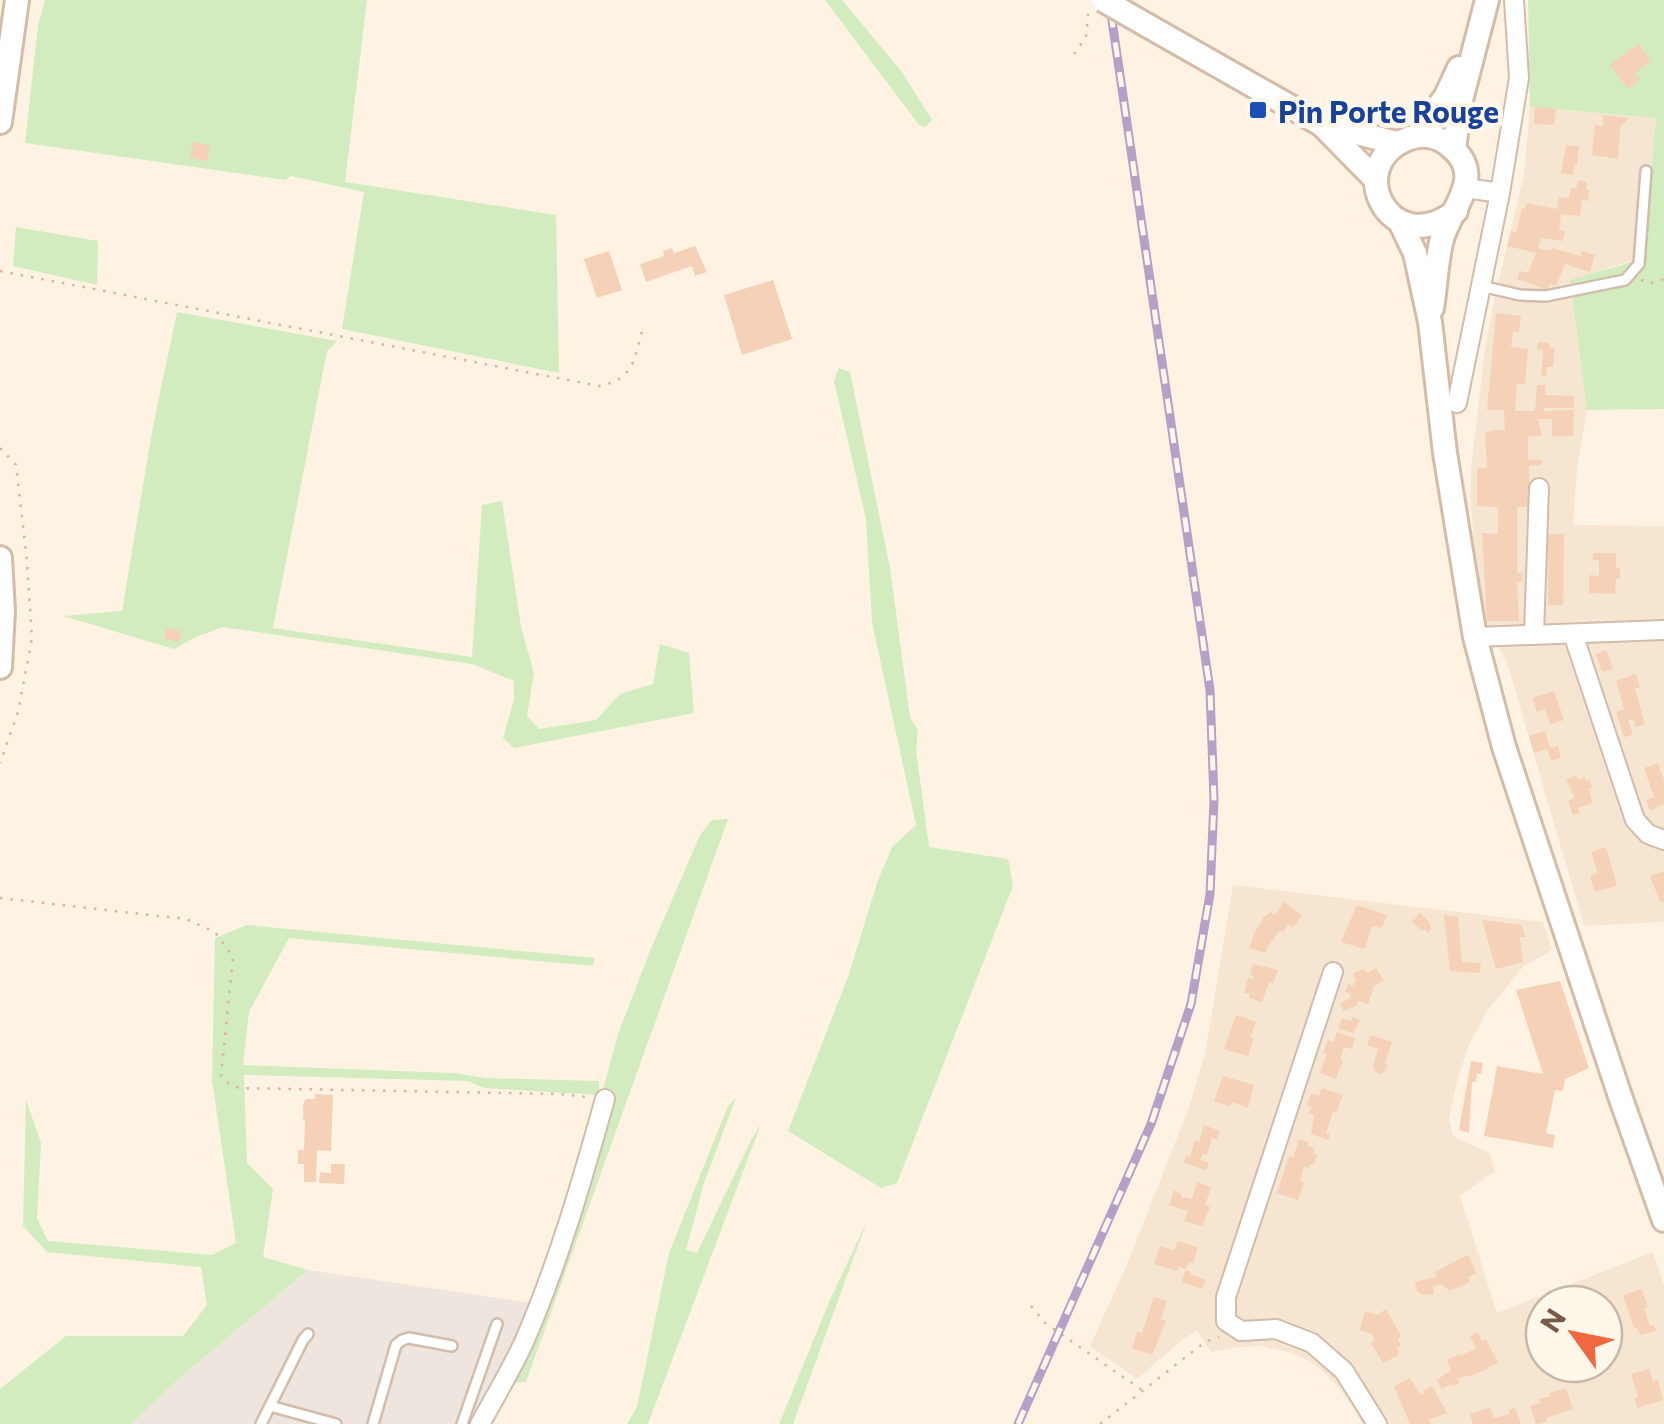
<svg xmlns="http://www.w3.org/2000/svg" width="1664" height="1424" font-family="Commissioner,sans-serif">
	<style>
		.residential { fill: #f6e5d1; fill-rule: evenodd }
		.industrial { fill: #ede5de }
		.green { fill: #d2ecc0 }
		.building { fill: #f5d1b8 }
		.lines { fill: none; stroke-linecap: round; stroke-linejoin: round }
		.lane-casing { stroke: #d2bcab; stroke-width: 14 }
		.street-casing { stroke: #d2bcab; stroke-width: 22 }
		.secondary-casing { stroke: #d5bca8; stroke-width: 28 }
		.path { stroke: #dab49b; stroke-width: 2.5; stroke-dasharray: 2.5 8; stroke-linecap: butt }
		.lane { stroke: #fff; stroke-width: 9 }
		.street { stroke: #fff; stroke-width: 18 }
		.secondary { stroke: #fff; stroke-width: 22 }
		.rail-casing { stroke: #b6a0c8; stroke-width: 9 }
		.rail { stroke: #fff7ea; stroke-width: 5; stroke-dasharray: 15; stroke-linecap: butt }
		.secondary-bridge-casing { stroke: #d5bca8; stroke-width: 28; stroke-linecap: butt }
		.secondary-bridge { stroke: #fff; stroke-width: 22 }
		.transit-dot { fill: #1a4fb4; stroke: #fff7ea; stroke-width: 4 }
		.labels { text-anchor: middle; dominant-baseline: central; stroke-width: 10; stroke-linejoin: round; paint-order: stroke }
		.transit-label { font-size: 30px; font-weight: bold; fill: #164399; stroke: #fff7ea; text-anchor: start }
	</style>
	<rect width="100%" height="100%" fill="#fef3e3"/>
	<g class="residential">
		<path d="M1530,107L1656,118L1644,256L1570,281L1587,410L1577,469L1573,525L1664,526V922L1584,926L1506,659L1484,626L1480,613L1470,494L1471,469L1485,349L1494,302L1524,174Z"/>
		<path d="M1233,885L1543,922L1552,950L1523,967L1488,1010L1469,1044L1457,1082L1449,1119L1453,1136L1491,1154L1495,1171L1460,1196L1497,1313L1653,1252L1664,1286V1424H1363L1347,1398L1330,1378L1310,1361L1288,1352L1261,1346L1238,1347L1211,1352L1197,1331L1183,1339L1137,1379L1090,1346L1125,1269L1188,1110L1205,1054ZM1544,1304H1604V1364H1544Z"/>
	</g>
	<path class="industrial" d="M308,1270L532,1303L470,1424H131L184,1374Z"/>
	<g class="green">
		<path d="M45,0H367L345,182L556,215L559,373L342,329L364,192L291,176L285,180L25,143L38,25Z"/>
		<path d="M825,0H842L902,72L932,120L926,127L919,125Z"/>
		<path d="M1528,0H1664V409L1587,410L1570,280L1622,265L1644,256L1656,118L1530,107Z"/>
		<path d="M16,227L98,241L97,285L13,266Z"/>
		<path d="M177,312L337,341L327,351L273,628L472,657L482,505L502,501L521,627L534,673L527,716L539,729L596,720L620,694L653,684L660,644L689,653L694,713L514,748L503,738L514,700V681L472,664L223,627L198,636L174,649L63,616L122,611L153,426Z"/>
		<path d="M839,368L850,372L890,568L910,717L918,730L916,750L929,847L1008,859L1013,886L897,1183L881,1188L788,1131L848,977L878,880L892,847L916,825L872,622L866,519L834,381Z"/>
		<path d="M728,819L526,1382L507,1383L545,1304L618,1034L650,951L700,835L712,820Z"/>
		<path d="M247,925L595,958L593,966L289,938L249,1012L243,1065L452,1073L486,1078L599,1081V1095L484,1088L468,1081L244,1075L247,1163L273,1189L263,1257L308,1270L184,1374L131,1424H0V1389L66,1336H183L207,1305L201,1267L47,1252L23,1226L26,1100L41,1143L37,1218L48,1241L212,1255L236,1243L212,1080L215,938Z"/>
		<path d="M736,1098L704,1183L686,1250L697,1253L751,1140L761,1124L648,1424H627L637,1407L669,1253L728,1106Z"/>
		<path d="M867,1221L793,1424H779L830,1300Z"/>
	</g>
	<g class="building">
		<path d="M1638,44L1651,61L1635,73L1640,80L1628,89L1610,65Z"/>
		<path d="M1535,107L1556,109L1554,125L1534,124Z"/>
		<path d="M1603,115L1629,118L1620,127L1618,159L1592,155L1595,125L1603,126Z"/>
		<path d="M193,142L210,145L207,161L190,158Z"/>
		<path d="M1566,145L1579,147L1577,165H1574L1573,175L1561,173Z"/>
		<path d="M1578,180L1587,182L1586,190H1589L1588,201L1582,200L1580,216L1561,214L1559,230L1565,231L1563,241L1541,238L1538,248L1551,251L1552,248L1580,256L1582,251L1595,255L1590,272L1565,264L1556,286L1550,283L1547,290L1517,279L1520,271L1528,273L1536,253L1507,246L1511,231L1516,233L1522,208L1525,209L1526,203L1557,209L1559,197L1569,198L1571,188L1576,189Z"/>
		<path d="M695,246L707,272L695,276L692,266L646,282L640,264L664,256L663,251L672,248L674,253Z"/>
		<path d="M609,251L622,290L597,298L584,259Z"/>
		<path d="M773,280L792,339L742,355L724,295Z"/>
		<path d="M1496,313L1521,316L1519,332H1513L1511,347L1528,349L1525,384H1517L1515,411H1535L1537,385H1546L1545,395L1574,396V408H1544V411L1574,410L1573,436H1552V419H1538L1542,436H1528V460H1542V465L1529,466V507H1517V573H1523L1522,582H1517L1519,621H1487L1482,533L1498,534V507L1477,506V468H1487L1485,433L1493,430H1505L1504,410H1487Z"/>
		<path d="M1538,342L1550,343L1549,347L1555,348L1553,367H1547L1546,376H1541L1543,350L1537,349Z"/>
		<path d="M1548,534H1564L1563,605H1548Z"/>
		<path d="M1593,553H1616V568H1620V578L1616,579L1615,594L1589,593V575L1599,576V560H1593Z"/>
		<path d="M167,628L182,631L179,642L164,639Z"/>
		<path d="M1606,650L1613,669L1602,672L1596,654Z"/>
		<path d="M1636,674L1640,687L1635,689L1645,724L1636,727L1633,719L1628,720L1633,735L1624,737L1616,712L1624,709L1616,681Z"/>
		<path d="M1554,691L1564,720L1550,724L1545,709L1537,712L1533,698Z"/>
		<path d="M1545,731L1550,748L1558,746L1561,758L1551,761L1547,749L1534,753L1529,736Z"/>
		<path d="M1658,763L1664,780V804L1650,811L1646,800L1654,797L1644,768Z"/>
		<path d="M1576,775L1578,780L1585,778L1586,781L1590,780L1592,788L1588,789L1593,803L1578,808L1580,813L1573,815L1568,801L1575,798L1566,780Z"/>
		<path d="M1606,847L1617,886L1595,892L1590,876L1598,873L1591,852Z"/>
		<path d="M1664,871V901L1660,902L1650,876Z"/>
		<path d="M1284,902L1302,915L1293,928L1288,924L1283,932L1280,930L1268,946L1265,953L1249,948L1255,932L1264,917L1271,912L1275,915Z"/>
		<path d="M1357,905L1387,915L1382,928L1372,926L1365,949L1341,942Z"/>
		<path d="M1420,913L1430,923L1431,930L1428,933L1424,929L1422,931L1412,922Z"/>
		<path d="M1444,915L1458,917L1462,962L1481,963L1480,973L1450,971Z"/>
		<path d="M1482,920L1522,925L1525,937H1520L1523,962L1496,969Z"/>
		<path d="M1253,964L1278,970L1273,984L1269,982L1262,1002L1249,998L1250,993H1244L1248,978L1253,979L1254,976L1250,975Z"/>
		<path d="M1376,968L1384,981L1374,986L1368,1004L1358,1001L1357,1005L1344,1011L1339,1003L1349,999L1351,994L1345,992L1348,984L1353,986L1356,980L1353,973L1364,969L1367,973Z"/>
		<path d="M1560,981L1589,1068L1565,1079L1563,1091L1555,1090L1546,1133L1555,1135L1553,1148L1484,1136L1497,1066L1543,1074L1516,990Z"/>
		<path d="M1236,1015L1256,1022L1250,1038H1254L1248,1056L1224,1049Z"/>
		<path d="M1352,1017L1360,1020L1353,1033L1338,1029L1342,1018L1351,1021Z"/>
		<path d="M1337,1032L1355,1038L1352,1049L1344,1047L1340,1059L1343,1061L1336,1079L1320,1073L1327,1054L1323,1053L1328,1040L1334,1042Z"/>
		<path d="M1371,1035L1392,1042L1385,1064H1388L1386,1070L1380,1074L1375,1072L1373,1066L1378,1049L1367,1045Z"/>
		<path d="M1471,1061L1483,1063L1481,1074H1477L1476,1082H1472L1469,1133L1459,1130Z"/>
		<path d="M1223,1076L1254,1085L1248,1108L1232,1102L1230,1107L1214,1101Z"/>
		<path d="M1322,1088L1343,1095L1336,1113L1333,1112L1326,1133L1330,1134L1328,1140L1311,1134L1314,1115L1309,1113L1312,1107L1307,1105L1311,1094L1319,1096Z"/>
		<path d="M315,1094L333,1095L331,1151L317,1150L316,1182H304V1164H298V1150H304L305,1120H303V1115L305,1113H303V1106L305,1099H315Z"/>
		<path d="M1204,1125L1220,1131L1217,1140L1212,1138L1207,1155L1203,1154L1200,1160L1209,1163L1206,1170L1184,1163L1186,1156L1190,1157L1195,1140L1199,1142Z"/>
		<path d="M1299,1139L1308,1142L1307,1146L1315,1148L1313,1153L1317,1155L1314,1165L1310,1164L1309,1168L1304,1166L1300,1181L1304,1183L1298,1200L1277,1193L1289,1156L1293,1158Z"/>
		<path d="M331,1164H345L344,1184L319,1183L320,1172L331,1173Z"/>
		<path d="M1197,1182L1211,1187L1205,1205L1210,1207L1202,1226L1184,1221L1188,1211L1169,1205L1174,1190L1182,1194L1181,1197L1192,1199Z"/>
		<path d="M1178,1241L1198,1247L1193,1263L1189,1262L1186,1269L1179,1267L1177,1271L1154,1264L1160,1246L1174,1251Z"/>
		<path d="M1468,1255L1476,1273L1468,1277L1470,1282L1450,1291L1441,1284L1433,1287L1434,1294L1422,1295L1417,1291L1415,1282L1437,1277L1435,1272Z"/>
		<path d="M1185,1270L1191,1272L1190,1274L1206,1280L1202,1289L1182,1282Z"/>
		<path d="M1642,1289L1648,1307L1644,1308L1650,1326L1654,1325L1656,1331L1640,1335L1637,1328H1634L1623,1295Z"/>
		<path d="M1154,1297L1167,1301L1161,1319L1166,1321L1152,1355L1132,1348L1137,1332L1142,1333Z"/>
		<path d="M1386,1309L1401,1336L1398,1339L1401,1346L1397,1348L1399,1355L1383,1363L1371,1343L1375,1340L1372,1334L1360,1330L1365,1311L1377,1315Z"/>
		<path d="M1544,1311V1337L1538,1340L1529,1317Z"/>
		<path d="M1477,1332L1482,1341L1486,1339L1498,1363L1470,1377L1468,1375L1458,1379L1460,1383L1452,1387L1451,1384L1442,1389L1437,1380L1451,1370L1447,1360L1459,1354L1461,1356L1476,1348L1470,1336Z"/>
		<path d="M1649,1369L1653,1381L1658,1380L1663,1400L1637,1408L1634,1398L1638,1397L1631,1374Z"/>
		<path d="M1410,1378L1421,1395L1424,1394L1423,1391L1432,1386L1447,1413L1428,1420L1431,1424H1410L1394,1386Z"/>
		<path d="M1566,1388L1573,1409L1546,1418L1547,1422L1536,1424L1530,1406L1540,1403L1539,1399L1550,1396V1393Z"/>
		<path d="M1490,1408L1494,1418L1510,1414L1509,1410L1515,1408L1521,1424H1473L1470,1414Z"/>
	</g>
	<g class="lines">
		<g class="lane-casing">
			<g id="lane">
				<path d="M1481,286L1520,295L1546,296L1625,280L1639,264L1646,171"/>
				<path d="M270,1406L336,1424"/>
				<path d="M261,1424L303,1340L308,1334"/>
				<path d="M373,1424L396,1345L402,1340L409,1338L452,1346"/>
				<path d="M462,1424L497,1324"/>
			</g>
		</g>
		<g class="street-casing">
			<g id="street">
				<path d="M1466,188L1500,193"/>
				<path d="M1457,403L1500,193L1519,78L1514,0"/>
				<path d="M1573,634L1635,820L1648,834L1664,840"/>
				<path d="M1534,635L1539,488"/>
				<path d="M1475,637L1664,630"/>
				<path d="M1333,972L1226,1297V1321L1241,1331L1276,1329L1312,1343L1344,1371L1377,1424"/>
				<path d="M480,1424C495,1397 511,1370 524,1342C558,1264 582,1181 605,1099"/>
			</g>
		</g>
		<g class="secondary-casing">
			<g id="secondary">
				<path d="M1150,27L1319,123L1396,143"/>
				<path d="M0,122L17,0"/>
				<path d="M1322,125L1376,180"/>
				<path d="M1418,135L1446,96L1459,68"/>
				<path d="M1454,149L1460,104L1487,0"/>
				<path d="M1400,222L1415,253L1430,322L1445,453L1475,637L1504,747L1621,1099L1664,1220"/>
				<path d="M1432,308C1436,285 1436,261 1442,239C1450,209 1486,177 1452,148C1441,137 1425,133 1410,138C1340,163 1390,263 1456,211"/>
				<path d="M0,558L3,611L0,667"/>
			</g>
		</g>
		<g class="path">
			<path d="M1074,54L1086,37L1088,14"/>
			<path d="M0,271L599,386C635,379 634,359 643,328"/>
			<path d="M1641,280L1651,283L1664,279"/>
			<path d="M0,448L16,465L27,561L32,638L18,712L0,763"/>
			<path d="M0,898L186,919L215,932L233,957L221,1076L229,1084L239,1088L560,1094L588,1097"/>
			<path d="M1031,1306L1045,1323L1142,1390"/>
			<path d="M1100,1424L1205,1342L1219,1337"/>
		</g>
		<use href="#lane" class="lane"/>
		<use href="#street" class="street"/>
		<use href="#secondary" class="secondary"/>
		<g class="rail-casing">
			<path id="rail" d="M1018,1424L1151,1124L1191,1004L1210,894L1214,800L1210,690L1109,0"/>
		</g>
		<use href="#rail" class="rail"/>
		<g class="secondary-bridge-casing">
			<path id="secondary-bridge" d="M1103,0L1150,27"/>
		</g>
		<use href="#secondary-bridge" class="secondary-bridge"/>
	</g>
	<rect class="transit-dot" x="1248" y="100" width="20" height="20" rx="5"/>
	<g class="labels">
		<g class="transit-label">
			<text x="1278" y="110">Pin Porte Rouge</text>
		</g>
	</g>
	<g transform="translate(1574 1334) rotate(303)"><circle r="48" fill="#fff7ea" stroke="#c9b7a9" stroke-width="2.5"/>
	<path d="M0-8L18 38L0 25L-18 38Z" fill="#f0683f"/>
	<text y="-15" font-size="28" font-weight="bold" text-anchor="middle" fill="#785847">N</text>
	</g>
</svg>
